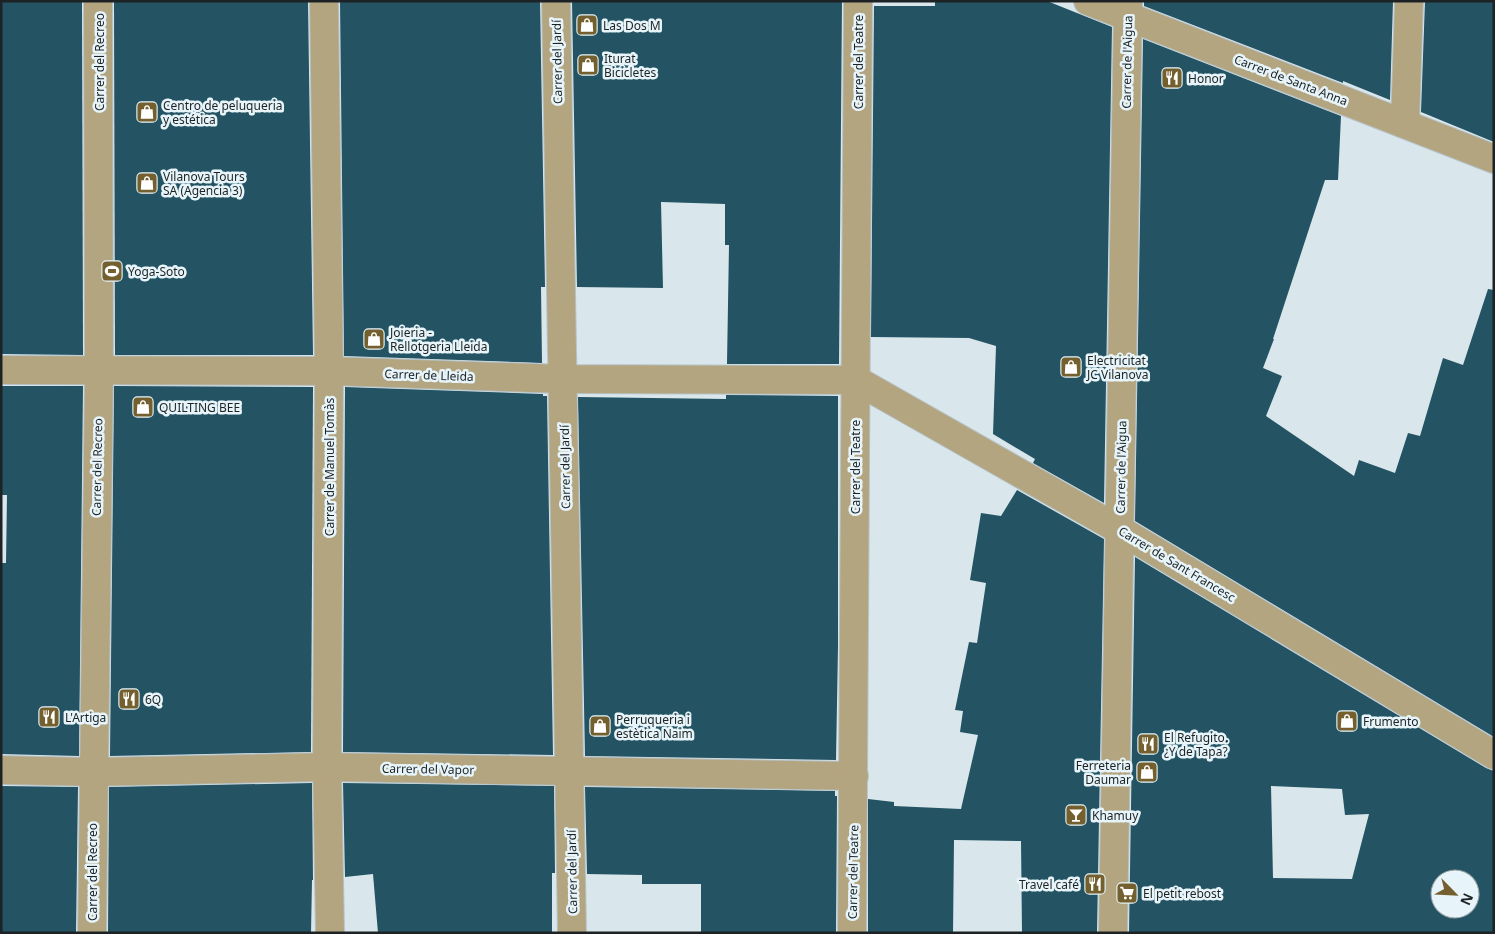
<svg xmlns="http://www.w3.org/2000/svg" width="1495" height="934" font-family="'Noto Sans',sans-serif">
	<style>
		.building { fill: #245363; fill-rule: evenodd }
		.lines { fill: none; stroke-linecap: round; stroke-linejoin: round }
		.minor-casing { stroke: #b7c4c9; stroke-width: 30 }
		.minor { stroke: #b4a581; stroke-width: 28 }
		.labels { text-anchor: middle; dominant-baseline: central; stroke-width: 5; stroke-linejoin: round; paint-order: stroke }
		.poi-label { font-size: 12px; fill: #1d2224; stroke: #e7f5fa; text-anchor: start }
		.street-label { font-size: 12px; fill: #1d2224; stroke: #e7f5fa }
	</style>
	<rect width="100%" height="100%" fill="#d9e7ed"/>
	<g class="building">
		<path d="M1,1H82L83,355L1,354Z"/>
		<path d="M114,1H308L313,355H115Z"/>
		<path d="M340,1H540L545,287H541L542,363L344,356Z"/>
		<path d="M572,1H842L839,364H727L729,245H725V204L661,202L663,288L577,287Z"/>
		<path d="M935,1H1047L1112,27L1104,503L1033,463L1035,459L993,434L996,346L969,338L871,337L874,6H935Z"/>
		<path d="M1144,1H1393L1390,100L1343,81V83L1144,6Z"/>
		<path d="M1425,1H1494V142L1421,112Z"/>
		<path d="M1143,39L1341,116L1338,180H1325L1273,339H1274L1263,368L1282,376L1266,416L1354,476L1359,460L1395,473L1408,433L1420,436L1443,358L1463,365L1488,289L1494,290V737L1135,521Z"/>
		<path d="M1,386H83L79,756L1,754V563H6L7,495H1Z"/>
		<path d="M114,386L313,387L311,752L110,756Z"/>
		<path d="M345,387L543,394V396H547L553,755L343,752Z"/>
		<path d="M726,395L838,396V646L836,760L585,756L578,397L726,399Z"/>
		<path d="M1017,490L1104,539L1097,933H1022L1021,841L954,840L953,933H868V799L894,802V806L961,809L978,735L960,732L963,711L955,710L969,642L977,643L986,583L970,580L981,513L1001,516Z"/>
		<path d="M1135,557L1486,768L1494,771V933H1129ZM1271,786L1342,789L1345,815L1369,814L1352,879L1273,878ZM1440,879H1470V909H1440Z"/>
		<path d="M312,783L313,880H312L311,933H108L109,787Z"/>
		<path d="M343,783L554,786L555,873H552V933H378L373,874L345,877Z"/>
		<path d="M1,786L78,787L76,933H1Z"/>
		<path d="M585,787L835,791V796H837L836,933H701V884H642V875L587,874Z"/>
	</g>
	<g class="lines">
		<g class="minor-casing">
			<g id="minor">
				<path d="M324,1L329,371L327,767L330,933"/>
				<path d="M556,1L572,933"/>
				<path d="M1088,1L1494,159"/>
				<path d="M1405,124L1409,1"/>
				<path d="M1,370L329,371L563,379L856,380L1120,530L1494,755"/>
				<path d="M1,770L92,772L327,767L854,776"/>
				<path d="M92,933L99,371L98,1"/>
				<path d="M852,933L858,1"/>
				<path d="M1113,933L1128,1"/>
			</g>
		</g>
		<use href="#minor" class="minor"/>
	</g>
	<defs>
		<g id="shop-square" transform="scale(1.125)"><rect x="-9" y="-9" width="18" height="18" rx="4" fill="#74602f" stroke="#e7f5fa"/><path d="M-5-2.5h2.3a2.7 3.5 0 0 1 5.4 0H5L5.5 6h-11ZM-1.5-2.5h3a1.5 2.3 0 0 0-3 0Z" fill="#fff"/></g>
		<g id="restaurant-square" transform="scale(1.125)"><rect x="-9" y="-9" width="18" height="18" rx="4" fill="#74602f" stroke="#e7f5fa"/><path d="M-5-6h1v4h1v-4h1v4h1v-4h1v5L-1.5 .5V6h-2V.5L-5-1ZM5-6V6H3V1.5H1.5Q1.5-4 5-6Z" fill="#fff"/></g>
		<g id="stadium-square" transform="scale(1.125)"><rect x="-9" y="-9" width="18" height="18" rx="4" fill="#74602f" stroke="#e7f5fa"/><path d="M0-5a6.5 5 0 1 0 0 10a6.5 5 0 1 0 0-10ZM-3.5-1.8h7v3.6h-7Z" fill="#fff"/></g>
		<g id="bar-square" transform="scale(1.125)"><rect x="-9" y="-9" width="18" height="18" rx="4" fill="#74602f" stroke="#e7f5fa"/><path d="M-6-5H6L.8 .8V4.5H3.5V6h-7V4.5H-.8V.8Z" fill="#fff"/></g>
		<g id="supermarket-square" transform="scale(1.125)"><rect x="-9" y="-9" width="18" height="18" rx="4" fill="#74602f" stroke="#e7f5fa"/><path d="M-6-5.5h2.5l.6 2H6L4.5 2H-2.5L-4.4-4H-6ZM-1.5 3.2a1.3 1.3 0 1 0 .1 0ZM3 3.2a1.3 1.3 0 1 0 .1 0Z" fill="#fff"/></g>
	</defs>
	<g fill-rule="evenodd">
		<use href="#shop-square" x="587" y="25"/>
		<use href="#shop-square" x="588" y="65"/>
		<use href="#restaurant-square" x="1172" y="78"/>
		<use href="#shop-square" x="147" y="112"/>
		<use href="#shop-square" x="147" y="183"/>
		<use href="#stadium-square" x="112" y="271"/>
		<use href="#shop-square" x="374" y="339"/>
		<use href="#shop-square" x="1071" y="367"/>
		<use href="#shop-square" x="143" y="407"/>
		<use href="#restaurant-square" x="129" y="699"/>
		<use href="#restaurant-square" x="49" y="717"/>
		<use href="#shop-square" x="1347" y="721"/>
		<use href="#shop-square" x="600" y="726"/>
		<use href="#restaurant-square" x="1148" y="744"/>
		<use href="#shop-square" x="1147" y="772"/>
		<use href="#bar-square" x="1076" y="815"/>
		<use href="#restaurant-square" x="1095" y="884"/>
		<use href="#supermarket-square" x="1127" y="893"/>
	</g>
	<g class="labels">
		<g class="poi-label">
			<text x="603" y="25">Las Dos M</text>
			<text x="604" y="58">Iturat<tspan x="604" dy="14">Bicicletes</tspan></text>
			<text x="1188" y="78">Honor</text>
			<text x="163" y="105">Centro de peluqueria<tspan x="163" dy="14">y estética</tspan></text>
			<text x="163" y="176">Vilanova Tours<tspan x="163" dy="14">SA (Agencia 3)</tspan></text>
			<text x="128" y="271">Yoga-Soto</text>
			<text x="390" y="332">Joieria -<tspan x="390" dy="14">Rellotgeria Lleida</tspan></text>
			<text x="1087" y="360">Electricitat<tspan x="1087" dy="14">JC Vilanova</tspan></text>
			<text x="159" y="407">QUILTING BEE</text>
			<text x="145" y="699">6Q</text>
			<text x="65" y="717">L'Artiga</text>
			<text x="616" y="719">Perruqueria i<tspan x="616" dy="14">estètica Naim</tspan></text>
			<text x="1363" y="721">Frumento</text>
			<text x="1164" y="737">El Refugito.<tspan x="1164" dy="14">¿Y de Tapa?</tspan></text>
			<text x="1131" y="765" text-anchor="end">Ferreteria<tspan x="1131" dy="14">Daumar</tspan></text>
			<text x="1092" y="815">Khamuy</text>
			<text x="1079" y="884" text-anchor="end">Travel café</text>
			<text x="1143" y="893">El petit rebost</text>
		</g>
		<g class="street-label">
			<text transform="translate(99 62) rotate(-90)">Carrer del Recreo</text>
			<text transform="translate(557 62) rotate(-91)">Carrer del Jardí</text>
			<text transform="translate(858 62) rotate(-90)">Carrer del Teatre</text>
			<text transform="translate(1127 62) rotate(-89)">Carrer de l'Aigua</text>
			<text transform="translate(1291 80) rotate(21)">Carrer de Santa Anna</text>
			<text transform="translate(429 375) rotate(2)">Carrer de Lleida</text>
			<text transform="translate(97 467) rotate(-89)">Carrer del Recreo</text>
			<text transform="translate(329 467) rotate(-90)">Carrer de Manuel Tomàs</text>
			<text transform="translate(565 467) rotate(-91)">Carrer del Jardí</text>
			<text transform="translate(855 467) rotate(-90)">Carrer del Teatre</text>
			<text transform="translate(1121 467) rotate(-89)">Carrer de l'Aigua</text>
			<text transform="translate(1177 564) rotate(31)">Carrer de Sant Francesc</text>
			<text transform="translate(428 769) rotate(1)">Carrer del Vapor</text>
			<text transform="translate(92 872) rotate(-90)">Carrer del Recreo</text>
			<text transform="translate(572 872) rotate(-91)">Carrer del Jardí</text>
			<text transform="translate(853 872) rotate(-89)">Carrer del Teatre</text>
		</g>
	</g>
	<rect width="1495" height="934" fill="none" stroke="#1d2224" stroke-width="5"/>
	<g transform="translate(1455 894) rotate(114)"><circle r="24" fill="#e7f5fa" stroke="#96a1a4"/>
	<path d="M0-4L9 19L0 12L-9 19Z" fill="#74602f"/>
	<text y="-8" font-size="14" font-weight="bold" text-anchor="middle" fill="#1d2224">N</text>
	</g>
</svg>
